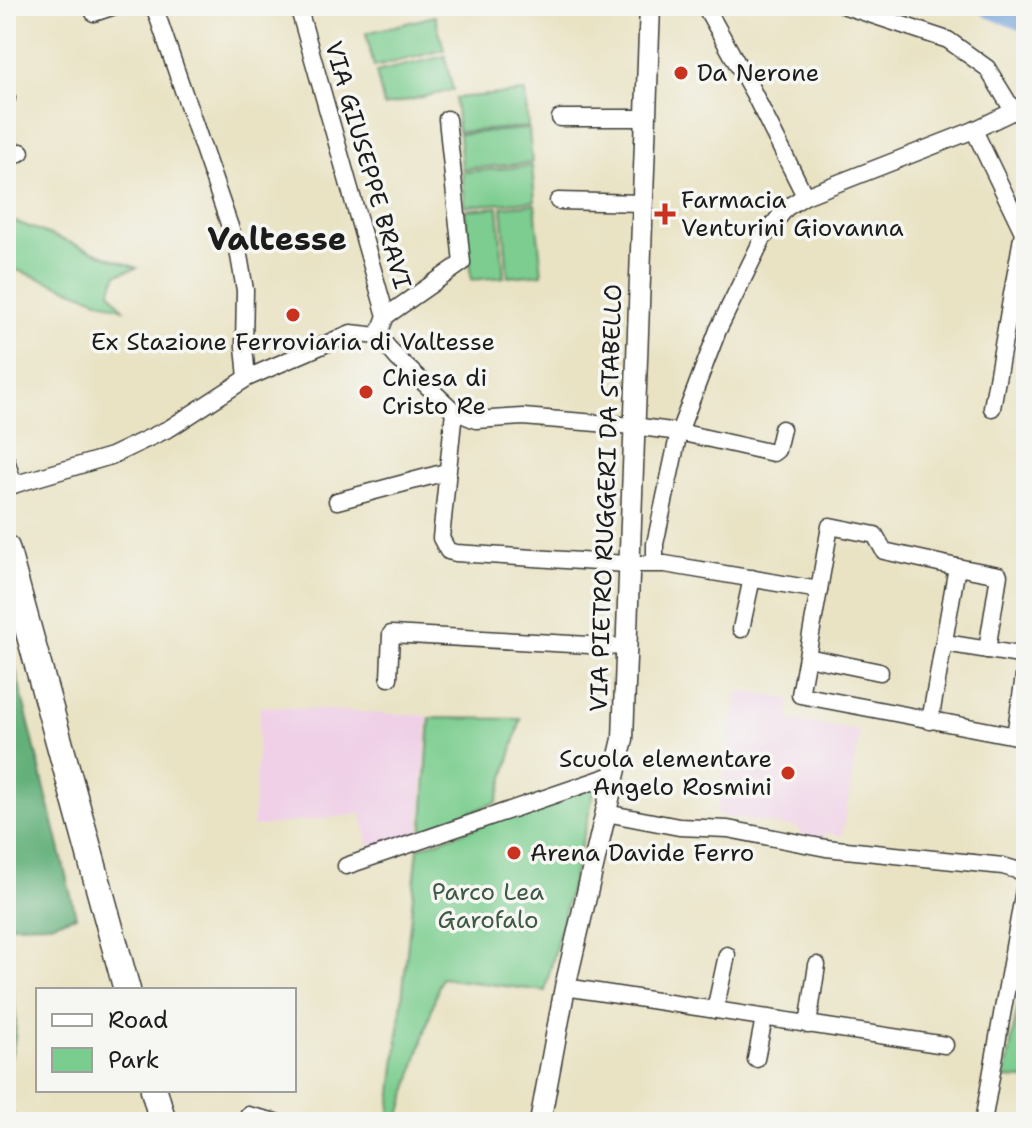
<svg xmlns="http://www.w3.org/2000/svg" width="1032" height="1128" font-family="'Shantell Sans',sans-serif">
	<style>
		.built { fill: #efd0e7 }
		.green { fill: #7bcd8f; stroke: #4c7456; stroke-width: 2 }
		.forest { fill: #64b07a; stroke: #40664b; stroke-width: 2 }
		.lines { fill: none; stroke-linecap: round; stroke-linejoin: round }
		.stream { stroke: #6e9fd8; stroke-width: 4 }
		.river { stroke: #6e9fd8; stroke-width: 24 }
		.minor-casing { stroke: #3b3a35; stroke-width: 19 }
		.tertiary-casing { stroke: #3b3a35; stroke-width: 23 }
		.trunk-casing { stroke: #3b3a35; stroke-width: 29 }
		.minor { stroke: #fff; stroke-width: 16 }
		.tertiary { stroke: #fff; stroke-width: 20 }
		.trunk { stroke: #fff; stroke-width: 26 }
		.poi-dot { fill: #c8321e; stroke: #f6f6f2; stroke-width: 3 }
		.labels { text-anchor: middle; dominant-baseline: central; stroke-width: 7; stroke-linejoin: round; paint-order: stroke }
		.poi-label { font-size: 24px; fill: #1c1c1c; stroke: #f6f6f2; text-anchor: start }
		.street-label { font-size: 24px; fill: #1c1c1c; stroke: #f6f6f2 }
		.park-label { font-size: 24px; fill: #3d5a44; stroke: #f6f6f2 }
		.district-label { font-size: 32px; font-weight: bold; fill: #1c1c1c; stroke: #f6f6f2 }
	</style>
	<rect width="100%" height="100%" fill="#f6f6f2"/>
	<filter id="ink" filterUnits="userSpaceOnUse"><feTurbulence type="fractalNoise" baseFrequency=".0125" numOctaves="2"/><feDisplacementMap in="SourceGraphic" scale="16" xChannelSelector="R" yChannelSelector="G"/><feConvolveMatrix kernelMatrix="1 2 1 2 8 2 1 2 1" color-interpolation-filters="sRGB"/></filter>
	<filter id="wash" filterUnits="userSpaceOnUse"><feTurbulence type="fractalNoise" baseFrequency=".006" numOctaves="4" result="noise"/><feDisplacementMap in="SourceGraphic" scale="32" xChannelSelector="R" yChannelSelector="G"/><feGaussianBlur stdDeviation="1.8" result="paint"/><feColorMatrix in="noise" values="0 0 0 0 0 0 0 0 0 0 0 0 0 0 0 0 0 1.4 0 .05"/><feComposite in="paint" operator="in"/></filter>
	<g filter="url(#wash)">
		<rect width="100%" height="100%" fill="#e9e3c4"/>
		<g class="built">
			<path d="M738,691L791,699L789,720L860,731L842,836L825,833L824,839L803,836L798,828L716,815Z"/>
			<path d="M260,706L428,716L419,835L370,851L362,814L253,827Z"/>
		</g>
		<g class="green">
			<path d="M435,16L444,50L374,67L366,33Z"/>
			<path d="M445,56L453,90L384,106L376,72Z"/>
			<path d="M525,92L528,127L458,132L455,98Z"/>
			<path d="M529,129L532,163L462,169L459,134Z"/>
			<path d="M532,166L535,201L465,206L462,172Z"/>
			<path d="M535,204L542,274L508,277L502,207Z"/>
			<path d="M498,207L504,277L471,280L465,210Z"/>
			<path d="M6,218L137,268L117,274L110,291L123,309L6,266Z"/>
			<path d="M430,718L521,719L497,802L450,820V828L422,838Z"/>
			<path d="M596,785L545,991L441,978L398,1122H389L418,848Z"/>
			<path d="M1026,960V1079L1005,1078Z"/>
		</g>
		<g class="forest">
			<path d="M6,630L76,916L50,924L12,925L6,931Z"/>
			<path d="M6,959C14,996 23,1033 6,1068Z"/>
		</g>
		<g class="lines">
			<path class="stream" d="M6,1115L14,1116L18,1122"/>
			<path class="river" d="M991,6L1026,20"/>
		</g>
	</g>
	<g filter="url(#ink)">
		<g class="lines">
			<g class="minor-casing">
				<g id="minor">
					<path d="M154,6L238,250L245,290L244,346L247,378"/>
					<path d="M298,6L386,316L378,336"/>
					<path d="M705,6L753,92L805,196"/>
					<path d="M845,6L948,40L987,68L1014,112"/>
					<path d="M94,13L115,6"/>
					<path d="M6,98H7"/>
					<path d="M560,118H646"/>
					<path d="M974,130L1023,232L992,408"/>
					<path d="M6,161L21,152"/>
					<path d="M558,201L643,203"/>
					<path d="M386,316L462,263L447,119"/>
					<path d="M454,411L441,538L448,551L456,553L627,564H665L819,590L800,695L1026,738"/>
					<path d="M6,460L14,485"/>
					<path d="M6,487L111,456L170,428L247,378L351,333L378,336L398,359L454,411L476,420L523,417L633,426L679,432L773,453L777,450L782,429"/>
					<path d="M337,501L446,472"/>
					<path d="M655,563V544L679,432L718,330L763,238L786,208L805,196L974,130L1026,105"/>
					<path d="M819,590L830,526L875,535L884,551L957,567"/>
					<path d="M741,629L752,578"/>
					<path d="M945,643L1026,656"/>
					<path d="M807,657L880,672"/>
					<path d="M389,678L391,634L625,647"/>
					<path d="M930,721L957,567L999,575L987,650"/>
					<path d="M1015,736L1026,663"/>
					<path d="M606,813L679,827L728,829L826,848L1003,866L1026,873"/>
					<path d="M346,866L615,774"/>
					<path d="M565,987L945,1045"/>
					<path d="M715,1010L727,955"/>
					<path d="M808,1025L817,965"/>
					<path d="M756,1059L764,1018"/>
					<path d="M248,1115L276,1122"/>
					<path d="M983,1122L1026,879"/>
				</g>
			</g>
			<g class="tertiary-casing">
				<path id="tertiary" d="M540,1122L565,987L623,739L650,6"/>
			</g>
			<g class="trunk-casing">
				<g id="trunk">
					<path d="M6,548L127,990"/>
					<path d="M154,1090L163,1122"/>
				</g>
			</g>
			<use href="#minor" class="minor"/>
			<use href="#tertiary" class="tertiary"/>
			<use href="#trunk" class="trunk"/>
		</g>
	</g>
	<g class="poi-dot">
		<circle cx="681" cy="73" r="8"/>
		<path d="M661 202h8v8h8v8h-8v8h-8v-8h-8v-8h8z"/>
		<circle cx="293" cy="315" r="8"/>
		<circle cx="366" cy="392" r="8"/>
		<circle cx="788" cy="773" r="8"/>
		<circle cx="514" cy="853" r="8"/>
	</g>
	<g class="labels">
		<g class="poi-label">
			<text x="697" y="73">Da Nerone</text>
			<text x="681" y="200">Farmacia<tspan x="681" dy="28">Venturini Giovanna</tspan></text>
			<text x="293" y="342" text-anchor="middle">Ex Stazione Ferroviaria di Valtesse</text>
			<text x="382" y="378">Chiesa di<tspan x="382" dy="28">Cristo Re</tspan></text>
			<text x="772" y="759" text-anchor="end">Scuola elementare<tspan x="772" dy="28">Angelo Rosmini</tspan></text>
			<text x="530" y="853">Arena Davide Ferro</text>
		</g>
		<g class="street-label">
			<text transform="translate(368 165) rotate(74)">VIA GIUSEPPE BRAVI</text>
			<text transform="translate(606 498) rotate(-88)">VIA PIETRO RUGGERI DA STABELLO</text>
		</g>
		<g class="park-label">
			<text x="488" y="892">Parco Lea<tspan x="488" dy="28">Garofalo</tspan></text>
		</g>
		<g class="district-label">
			<text x="277" y="238">Valtesse</text>
		</g>
	</g>
	<rect width="1032" height="1128" fill="none" stroke="#f6f6f2" stroke-width="32"/>
	<rect x="36" y="988" width="260" height="104" fill="#f6f6f2" stroke="#9f9f9c" stroke-width="2"/>
	<rect x="52" y="1014" width="40" height="12" fill="#ffffff" stroke="#9f9f9c" stroke-width="2"/>
	<text x="108" y="1028" font-size="24" fill="#1c1c1c">Road</text>
	<rect x="52" y="1048" width="40" height="24" fill="#7bcd8f" stroke="#9f9f9c" stroke-width="2"/>
	<text x="108" y="1068" font-size="24" fill="#1c1c1c">Park</text>
</svg>
